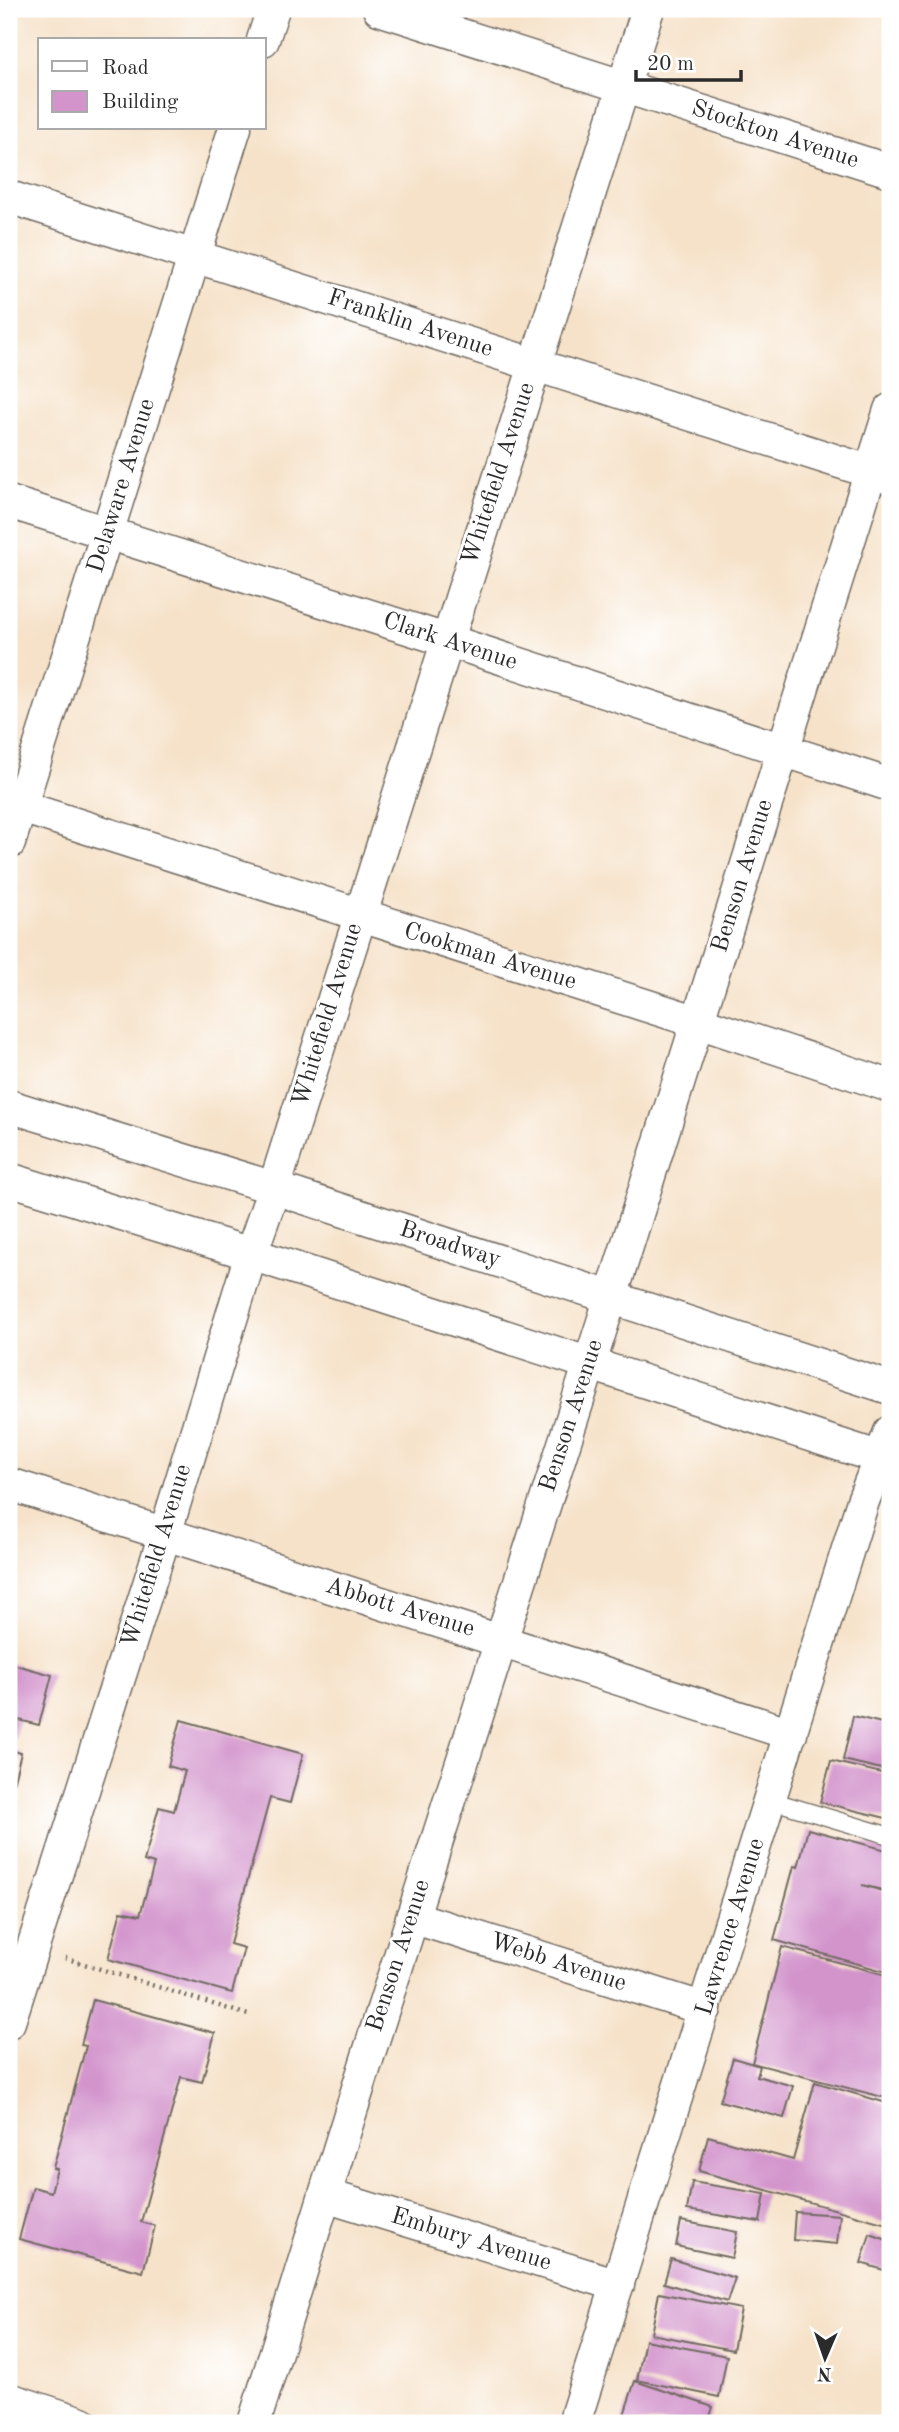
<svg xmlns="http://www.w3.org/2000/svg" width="899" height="2432" font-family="'Old Standard TT',serif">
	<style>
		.building { fill: #d394cc }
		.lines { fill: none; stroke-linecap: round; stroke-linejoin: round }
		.service-casing { stroke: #726b62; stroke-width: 19 }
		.minor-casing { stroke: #726b62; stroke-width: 35 }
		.path { stroke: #726b62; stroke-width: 4.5; stroke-dasharray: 2 5; stroke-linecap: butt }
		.service { stroke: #fff; stroke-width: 16 }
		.minor { stroke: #fff; stroke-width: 32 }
		.labels { text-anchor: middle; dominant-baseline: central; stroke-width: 6; stroke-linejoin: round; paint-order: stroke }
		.street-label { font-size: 24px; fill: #2b2b2b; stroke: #fff }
	</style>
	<rect width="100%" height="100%" fill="#fff"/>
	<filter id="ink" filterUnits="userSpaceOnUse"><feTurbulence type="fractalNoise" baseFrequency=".0143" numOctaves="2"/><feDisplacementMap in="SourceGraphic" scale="14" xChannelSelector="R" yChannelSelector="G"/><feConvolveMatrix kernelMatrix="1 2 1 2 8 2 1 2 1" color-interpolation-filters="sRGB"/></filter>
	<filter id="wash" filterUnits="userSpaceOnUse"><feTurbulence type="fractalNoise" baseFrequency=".00686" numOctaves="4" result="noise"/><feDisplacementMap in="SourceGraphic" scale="28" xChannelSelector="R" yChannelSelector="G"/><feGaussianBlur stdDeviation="1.57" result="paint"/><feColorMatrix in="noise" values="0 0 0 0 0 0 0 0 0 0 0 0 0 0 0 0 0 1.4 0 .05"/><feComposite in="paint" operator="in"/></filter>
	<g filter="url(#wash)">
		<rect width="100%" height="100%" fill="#f6e2c9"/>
		<g id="blocks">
			<g class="building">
				<path d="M9,1663L52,1675L39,1725L19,1720L11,1750L21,1753L10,1796Z"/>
				<path d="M853,1716L890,1725V1771L843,1760Z"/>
				<path d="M181,1720L303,1754L290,1803L270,1798L230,1944L244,1948L232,1993L108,1959L121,1911L140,1915L154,1864L144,1861L159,1807L174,1811L185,1771L168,1766Z"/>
				<path d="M831,1761L890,1775V1819L820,1802Z"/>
				<path d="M808,1829L890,1851V1892L862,1885L890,1893V1973L774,1940L794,1866L798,1867Z"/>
				<path d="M782,1947L890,1976V2099L752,2063Z"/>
				<path d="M93,2000L215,2033L202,2082L181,2077L141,2222L155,2226L143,2272L19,2239L33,2187L51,2192L57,2169L53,2168L86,2046L81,2045Z"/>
				<path d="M733,2058L760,2066L757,2076L793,2086L784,2118L720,2101Z"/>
				<path d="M815,2082L890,2104V2225L699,2171L708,2136L793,2160Z"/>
				<path d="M692,2182L765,2194L760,2222L687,2210Z"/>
				<path d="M795,2212L840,2215L837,2244L793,2240Z"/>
				<path d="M681,2221L737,2232L732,2258L676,2246Z"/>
				<path d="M870,2234L890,2241V2272L861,2263Z"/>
				<path d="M671,2259L735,2278L727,2302L664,2283Z"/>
				<path d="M659,2293L741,2309L733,2350L651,2334Z"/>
				<path d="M645,2340L727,2356L719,2397L637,2380Z"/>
				<path d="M635,2381L713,2407L708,2423H629L622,2421Z"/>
			</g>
		</g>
	</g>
	<g filter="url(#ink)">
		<use href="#blocks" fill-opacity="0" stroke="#726b62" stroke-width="2"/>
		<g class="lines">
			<g class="service-casing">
				<path id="service" d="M770,1800L890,1836"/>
			</g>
			<g class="minor-casing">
				<g id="minor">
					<path d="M379,9L890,171"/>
					<path d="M263,40L273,9"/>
					<path d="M9,197L890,478"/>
					<path d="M9,502L446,640L890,785"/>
					<path d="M9,803L698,1022L890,1086"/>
					<path d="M9,843L235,128"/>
					<path d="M9,1106L274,1188L890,1388"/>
					<path d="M9,1179L251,1254L890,1461"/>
					<path d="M9,1484L791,1734"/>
					<path d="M412,1917L705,2009"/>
					<path d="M9,2022L165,1534L251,1254L274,1188L648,9"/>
					<path d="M325,2195L618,2285"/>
					<path d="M9,2399L82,2423"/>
					<path d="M254,2423L369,2053L611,1297L890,410"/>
					<path d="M574,2423L863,1501L890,1432"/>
				</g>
			</g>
			<path class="path" d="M65,1958L248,2015"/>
			<use href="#service" class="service"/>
			<use href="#minor" class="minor"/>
		</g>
	</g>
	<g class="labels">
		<g class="street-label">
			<text transform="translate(775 135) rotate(18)">Stockton Avenue</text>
			<text transform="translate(410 324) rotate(18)">Franklin Avenue</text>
			<text transform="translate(499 474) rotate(-72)">Whitefield Avenue</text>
			<text transform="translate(122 486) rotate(-73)">Delaware Avenue</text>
			<text transform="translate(450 642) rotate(18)">Clark Avenue</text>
			<text transform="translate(743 876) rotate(-73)">Benson Avenue</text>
			<text transform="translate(490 957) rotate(17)">Cookman Avenue</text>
			<text transform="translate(328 1015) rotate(-73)">Whitefield Avenue</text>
			<text transform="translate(450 1245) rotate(18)">Broadway</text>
			<text transform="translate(572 1416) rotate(-72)">Benson Avenue</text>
			<text transform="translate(157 1556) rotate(-73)">Whitefield Avenue</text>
			<text transform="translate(400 1608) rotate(17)">Abbott Avenue</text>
			<text transform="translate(731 1927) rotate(-73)">Lawrence Avenue</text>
			<text transform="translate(399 1956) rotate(-72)">Benson Avenue</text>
			<text transform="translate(558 1963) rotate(18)">Webb Avenue</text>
			<text transform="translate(471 2240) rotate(17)">Embury Avenue</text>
		</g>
	</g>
	<rect width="899" height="2432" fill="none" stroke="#fff" stroke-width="35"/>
	<rect x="38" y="38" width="228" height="91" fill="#ffffff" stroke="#aaaaaa" stroke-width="2"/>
	<rect x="52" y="61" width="35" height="10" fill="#ffffff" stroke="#aaaaaa" stroke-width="2"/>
	<text x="102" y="74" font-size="21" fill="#2b2b2b">Road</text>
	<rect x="52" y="91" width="35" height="21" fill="#d394cc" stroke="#aaaaaa" stroke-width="2"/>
	<text x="102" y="108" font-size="21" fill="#2b2b2b">Building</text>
	<g transform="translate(825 2358) rotate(182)" stroke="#ffffff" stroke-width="5" paint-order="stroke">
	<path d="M0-5L12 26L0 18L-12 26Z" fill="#2b2b2b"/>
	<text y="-10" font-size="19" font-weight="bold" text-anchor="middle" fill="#2b2b2b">N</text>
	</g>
	<path d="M636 70v10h105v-10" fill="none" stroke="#2b2b2b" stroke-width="3.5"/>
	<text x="647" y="70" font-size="21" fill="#2b2b2b" stroke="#ffffff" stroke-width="5" paint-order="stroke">20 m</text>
</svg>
